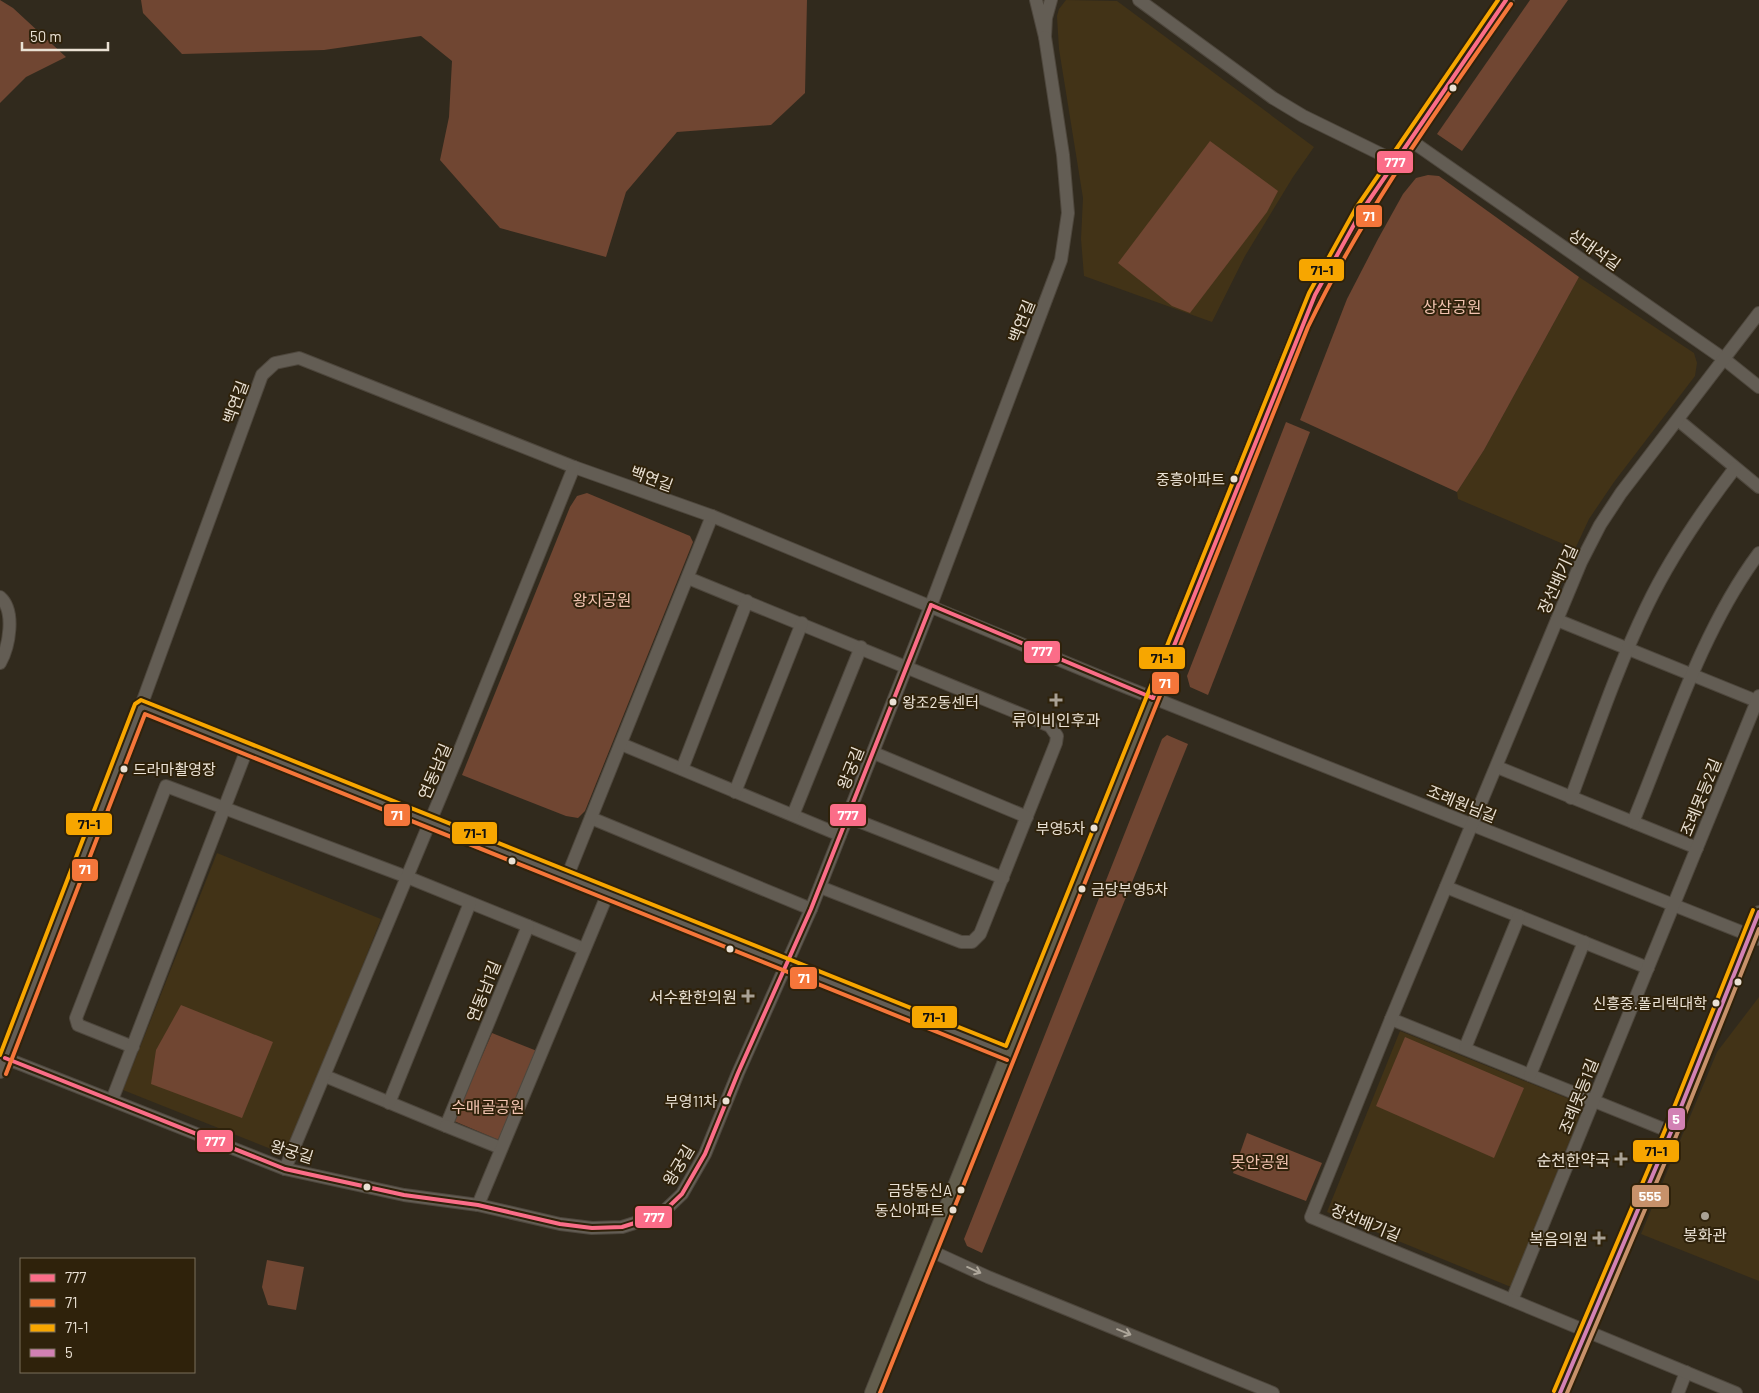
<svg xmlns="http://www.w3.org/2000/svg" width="1759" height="1393" font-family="Barlow,'Noto Sans KR',sans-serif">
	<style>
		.built { fill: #423317 }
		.green { fill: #704632 }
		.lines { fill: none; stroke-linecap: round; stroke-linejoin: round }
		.minor-casing { stroke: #4e473d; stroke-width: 14 }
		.major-casing { stroke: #4e473d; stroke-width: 18 }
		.minor { stroke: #635d54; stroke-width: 12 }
		.major { stroke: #625d4d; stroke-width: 16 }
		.bus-1-casing { stroke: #2f220b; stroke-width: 8 }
		.bus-2-casing { stroke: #2f220b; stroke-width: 8 }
		.bus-3-casing { stroke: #2f220b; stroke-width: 8 }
		.bus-4-casing { stroke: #2f220b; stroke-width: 8 }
		.bus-5-casing { stroke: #2f220b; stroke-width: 8 }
		.bus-1 { stroke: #fb6d88; stroke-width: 4 }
		.bus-2 { stroke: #f5763a; stroke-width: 4 }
		.bus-3 { stroke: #f7a600; stroke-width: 4 }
		.bus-4 { stroke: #d281b4; stroke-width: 4 }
		.bus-5 { stroke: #c7916a; stroke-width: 4 }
		.oneway { stroke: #ada69a }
		.bus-dot { fill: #eae1d4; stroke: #2f220b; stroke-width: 2 }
		.poi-dot { fill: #a9a194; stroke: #2f220b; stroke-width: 2 }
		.labels { text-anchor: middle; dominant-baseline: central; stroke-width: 4; stroke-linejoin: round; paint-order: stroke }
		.bus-label { font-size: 15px; fill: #eae1d4; stroke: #2f220b; text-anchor: end }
		.street-label { font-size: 16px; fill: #eae1d4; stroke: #2f220b }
		.park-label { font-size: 16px; fill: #f2c3b0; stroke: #2f220b }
		.poi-label { font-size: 16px; fill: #eae1d4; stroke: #2f220b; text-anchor: end }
		.line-badge { stroke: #2f220b; stroke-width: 2 }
		.badge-label { font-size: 14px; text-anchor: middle; font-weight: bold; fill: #fff }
		.pale-badge-label { font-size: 14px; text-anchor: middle; font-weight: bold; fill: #111 }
	</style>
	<rect width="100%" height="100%" fill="#312a1d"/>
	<g class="built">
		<path d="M1066,0L1117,1L1314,147L1293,177L1245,256L1212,322L1084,276L1081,239L1083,198L1059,49L1057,16L1059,9Z"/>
		<path d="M1579,277L1694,353L1697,363L1695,376L1614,482L1589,519L1575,549L1458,499L1457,492L1484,450Z"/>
		<path d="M217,853L381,919L291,1145L271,1149L123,1090Z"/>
		<path d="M1759,997V1281L1641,1234L1717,1052Z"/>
		<path d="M1400,1031L1584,1105L1511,1287L1327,1212Z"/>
	</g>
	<g class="green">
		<path d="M0,0L13,8L66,57L26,77L0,103Z"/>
		<path d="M141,0H807L805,93L771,125L677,132L626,192L606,257L500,228L440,160L449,117L452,61L421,36L324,50L182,54L143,13Z"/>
		<path d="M1530,0H1568L1462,151L1437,134Z"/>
		<path d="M1210,141L1278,191L1267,212L1190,313L1172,306L1118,263Z"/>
		<path d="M1428,175L1439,176L1579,277L1484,450L1457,492L1300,420L1347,299L1378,239L1403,194L1416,178Z"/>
		<path d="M1286,422L1310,432L1208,695L1190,687L1187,676Z"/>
		<path d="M587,493L690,536L693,542L585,811L578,818L566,816L462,775L570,507L577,496Z"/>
		<path d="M1167,735L1188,744L982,1253L967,1246L964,1239L1162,739Z"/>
		<path d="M181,1005L273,1042L242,1118L151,1084L156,1050Z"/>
		<path d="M492,1033L537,1051L501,1141L454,1121Z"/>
		<path d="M1405,1037L1524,1088L1494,1158L1376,1106Z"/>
		<path d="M1247,1133L1322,1163L1306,1201L1233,1173Z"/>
		<path d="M267,1260L304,1267L296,1310L268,1305L262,1287Z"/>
	</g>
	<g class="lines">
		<g class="minor-casing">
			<g id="minor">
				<path d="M1036,0L1045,37L1046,18L1051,0"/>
				<path d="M1139,0L1273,98L1303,116L1395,161"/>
				<path d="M1410,140L1724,359L1759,387"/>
				<path d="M1678,420L1759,487"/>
				<path d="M688,578L1050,726L1057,736L1056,743L980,934L972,942H961L820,887"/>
				<path d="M0,597C16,611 9,647 0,663"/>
				<path d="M1557,620L1759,702"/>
				<path d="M141,706L1009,1054"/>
				<path d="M621,744L840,835"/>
				<path d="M874,753L1027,817"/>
				<path d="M1497,767L1697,848"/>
				<path d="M682,769L747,601"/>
				<path d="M735,792L802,623"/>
				<path d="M1571,798C1595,734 1617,668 1647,606C1671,556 1702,511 1735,468"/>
				<path d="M793,815L861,647"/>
				<path d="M848,817L1003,878"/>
				<path d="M591,818L811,909"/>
				<path d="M1633,822C1669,735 1702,629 1759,553"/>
				<path d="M567,877L712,516"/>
				<path d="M1446,887L1648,968"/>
				<path d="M528,926L584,949"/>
				<path d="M1391,1019L1671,1132"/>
				<path d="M133,1047L78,1025L76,1018L166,786L407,877L528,926L446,1126L325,1076"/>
				<path d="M1465,1048L1519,916"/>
				<path d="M5,1058L285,1169L404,1195L478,1205L560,1224L592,1228L622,1227L660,1215L682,1194L705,1154L738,1073L811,909L931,605L1061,260L1068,213L1063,155L1045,37"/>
				<path d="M0,1072L141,706L262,375L275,363L299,358L574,467L712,516L1108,680L1759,939"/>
				<path d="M1530,1075L1584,942"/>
				<path d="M112,1100L247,749"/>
				<path d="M389,1103L470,903"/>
				<path d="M446,1126L501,1148"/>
				<path d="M285,1169L455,762L574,467"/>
				<path d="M478,1205L608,893"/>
				<path d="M929,1250L988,1277L1273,1393"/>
				<path d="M1512,1300L1759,696"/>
				<path d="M1560,1393L1671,1132L1759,912"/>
				<path d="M1678,1393L1686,1372"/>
				<path d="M1736,1393L1311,1217L1391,1019L1581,562L1600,525L1621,493L1759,313"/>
			</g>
		</g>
		<g class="major-casing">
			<path id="major" d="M873,1393L1302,324C1355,207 1434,105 1506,0"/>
		</g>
		<use href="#minor" class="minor"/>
		<use href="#major" class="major"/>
		<g class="bus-1-casing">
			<g id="bus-1">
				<path d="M931,605L1153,698"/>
				<path d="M1153,698L1315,295L1361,212L1506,0"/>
				<path d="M5,1058L285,1169L404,1195L478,1205L560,1224L592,1228L622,1227L660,1215L682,1194L705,1154L738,1073L811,909L931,605"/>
			</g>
		</g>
		<g class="bus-2-casing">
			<g id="bus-2">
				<path d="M6,1074L145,714L1007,1060"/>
				<path d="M880,1393L1308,327C1364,211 1438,109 1511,4"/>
			</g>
		</g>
		<g class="bus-3-casing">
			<g id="bus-3">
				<path d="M0,1055L135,704L141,700L1006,1046L1309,293L1356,208L1498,0"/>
				<path d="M1554,1391L1665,1130L1753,910"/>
			</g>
		</g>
		<g class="bus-4-casing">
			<path id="bus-4" d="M1560,1393L1671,1132L1759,912"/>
		</g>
		<g class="bus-5-casing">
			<path id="bus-5" d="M1567,1393L1677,1134L1759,929"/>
		</g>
		<use href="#bus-1" class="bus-1"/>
		<use href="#bus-2" class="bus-2"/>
		<use href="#bus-3" class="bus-3"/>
		<use href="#bus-4" class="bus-4"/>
		<use href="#bus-5" class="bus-5"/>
	</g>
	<defs><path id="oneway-shaft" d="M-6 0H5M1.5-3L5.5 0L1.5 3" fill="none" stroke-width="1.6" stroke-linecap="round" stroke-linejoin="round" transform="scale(1.25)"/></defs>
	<g class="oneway">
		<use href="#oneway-shaft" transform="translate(974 1270) rotate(24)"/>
		<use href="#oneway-shaft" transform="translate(1124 1332) rotate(22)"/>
	</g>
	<g class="bus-dot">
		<circle cx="1453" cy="88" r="4.5"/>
		<circle cx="1234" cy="479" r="4.5"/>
		<circle cx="893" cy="702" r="4.5"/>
		<circle cx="124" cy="769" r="4.5"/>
		<circle cx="1094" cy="828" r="4.5"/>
		<circle cx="512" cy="861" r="4.5"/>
		<circle cx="1082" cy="889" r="4.5"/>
		<circle cx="730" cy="949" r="4.5"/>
		<circle cx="1738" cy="982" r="4.5"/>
		<circle cx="1716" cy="1003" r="4.5"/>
		<circle cx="726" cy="1101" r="4.5"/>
		<circle cx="367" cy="1187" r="4.5"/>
		<circle cx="961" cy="1190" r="4.5"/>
		<circle cx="953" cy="1210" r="4.5"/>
	</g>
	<g class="poi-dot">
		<path d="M1053.5 692.5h5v5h5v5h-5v5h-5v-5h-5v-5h5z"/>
		<path d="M745.5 988.5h5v5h5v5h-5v5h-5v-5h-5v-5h5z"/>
		<path d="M1618.5 1151.5h5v5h5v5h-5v5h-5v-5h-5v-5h5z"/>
		<circle cx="1705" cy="1216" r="5"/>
		<path d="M1596.5 1230.5h5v5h5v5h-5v5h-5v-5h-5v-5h5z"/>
	</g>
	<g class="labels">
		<g class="bus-label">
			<text x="1225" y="479">중흥아파트</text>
			<text x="902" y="702" text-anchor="start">왕조2동센터</text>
			<text x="133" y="769" text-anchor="start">드라마촬영장</text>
			<text x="1085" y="828">부영5차</text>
			<text x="1091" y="889" text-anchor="start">금당부영5차</text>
			<text x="1707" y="1003">신흥중.폴리텍대학</text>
			<text x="717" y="1101">부영11차</text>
			<text x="952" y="1190">금당동신A</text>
			<text x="944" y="1210">동신아파트</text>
		</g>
		<g class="street-label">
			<text transform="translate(1595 249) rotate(35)">상대석길</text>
			<text transform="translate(1021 321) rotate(-68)">백연길</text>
			<text transform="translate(235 402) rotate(-70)">백연길</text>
			<text transform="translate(652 478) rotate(20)">백연길</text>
			<text transform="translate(1557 579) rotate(-66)">장선배기길</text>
			<text transform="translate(850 768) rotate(-68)">왕궁길</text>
			<text transform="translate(434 771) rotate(-67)">연동남길</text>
			<text transform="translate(1700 797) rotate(-68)">조례못등2길</text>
			<text transform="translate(1462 803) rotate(22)">조례원님길</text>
			<text transform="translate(483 991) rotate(-68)">연동남1길</text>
			<text transform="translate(1578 1096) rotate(-68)">조례못등1길</text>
			<text transform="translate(292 1151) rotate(17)">왕궁길</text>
			<text transform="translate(678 1165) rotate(-59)">왕궁길</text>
			<text transform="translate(1366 1222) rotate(22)">장선배기길</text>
		</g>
		<g class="park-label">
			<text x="1452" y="306">상삼공원</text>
			<text x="602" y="599">왕지공원</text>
			<text x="488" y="1106">수매골공원</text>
			<text x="1260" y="1161">못안공원</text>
		</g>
		<g class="poi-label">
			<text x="1056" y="719" text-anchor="middle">류이비인후과</text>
			<text x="737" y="996">서수환한의원</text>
			<text x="1610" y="1159">순천한약국</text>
			<text x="1705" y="1234" text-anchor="middle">봉화관</text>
			<text x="1588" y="1238">복음의원</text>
		</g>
	</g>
	<g class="line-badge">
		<rect x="1376" y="150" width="38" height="24" rx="5" fill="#fb6d88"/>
		<rect x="1355" y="204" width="28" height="24" rx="5" fill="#f5763a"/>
		<rect x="1298" y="258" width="47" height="24" rx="5" fill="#f7a600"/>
		<rect x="1023" y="640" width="38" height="24" rx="5" fill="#fb6d88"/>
		<rect x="1138" y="646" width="48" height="24" rx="5" fill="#f7a600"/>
		<rect x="1151" y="671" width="29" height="24" rx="5" fill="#f5763a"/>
		<rect x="829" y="803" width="38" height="24" rx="5" fill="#fb6d88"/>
		<rect x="383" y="803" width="28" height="24" rx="5" fill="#f5763a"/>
		<rect x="65" y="812" width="48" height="24" rx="5" fill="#f7a600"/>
		<rect x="451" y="821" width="47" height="24" rx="5" fill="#f7a600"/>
		<rect x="71" y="858" width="28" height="24" rx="5" fill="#f5763a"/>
		<rect x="789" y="966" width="29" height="24" rx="5" fill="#f5763a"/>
		<rect x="911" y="1005" width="47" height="24" rx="5" fill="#f7a600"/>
		<rect x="1667" y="1107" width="19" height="24" rx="5" fill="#d281b4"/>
		<rect x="196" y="1129" width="38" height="24" rx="5" fill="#fb6d88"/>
		<rect x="1632" y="1139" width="48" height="24" rx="5" fill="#f7a600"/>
		<rect x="1631" y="1184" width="39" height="24" rx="5" fill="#c7916a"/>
		<rect x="634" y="1205" width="39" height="24" rx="5" fill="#fb6d88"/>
	</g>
	<g class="badge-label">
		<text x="1395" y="167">777</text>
		<text x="1369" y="221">71</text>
		<text x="1042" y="656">777</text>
		<text x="1165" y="688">71</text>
		<text x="848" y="820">777</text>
		<text x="397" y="820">71</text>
		<text x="85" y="874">71</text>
		<text x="804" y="983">71</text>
		<text x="1676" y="1124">5</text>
		<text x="215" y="1146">777</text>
		<text x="1650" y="1201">555</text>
		<text x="654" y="1222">777</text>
	</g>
	<g class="pale-badge-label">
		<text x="1322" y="275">71-1</text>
		<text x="1162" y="663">71-1</text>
		<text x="89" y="829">71-1</text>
		<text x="475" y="838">71-1</text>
		<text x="934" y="1022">71-1</text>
		<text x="1656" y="1156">71-1</text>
	</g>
	<rect x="20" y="1258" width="175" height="115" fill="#2f220b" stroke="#7a6e5b"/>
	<rect x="30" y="1274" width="25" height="8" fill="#fb6d88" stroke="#7a6e5b"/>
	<text x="65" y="1283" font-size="15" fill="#eae1d4">777</text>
	<rect x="30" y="1299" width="25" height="8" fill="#f5763a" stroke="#7a6e5b"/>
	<text x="65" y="1308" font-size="15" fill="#eae1d4">71</text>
	<rect x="30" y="1324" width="25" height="8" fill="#f7a600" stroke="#7a6e5b"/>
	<text x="65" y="1333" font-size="15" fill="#eae1d4">71-1</text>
	<rect x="30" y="1349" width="25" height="8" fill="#d281b4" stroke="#7a6e5b"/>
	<text x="65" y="1358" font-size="15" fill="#eae1d4">5</text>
	<path d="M22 42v8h86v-8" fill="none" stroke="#eae1d4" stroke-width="2.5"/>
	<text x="30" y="42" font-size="15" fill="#eae1d4" stroke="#2f220b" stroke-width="4" paint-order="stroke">50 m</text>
</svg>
